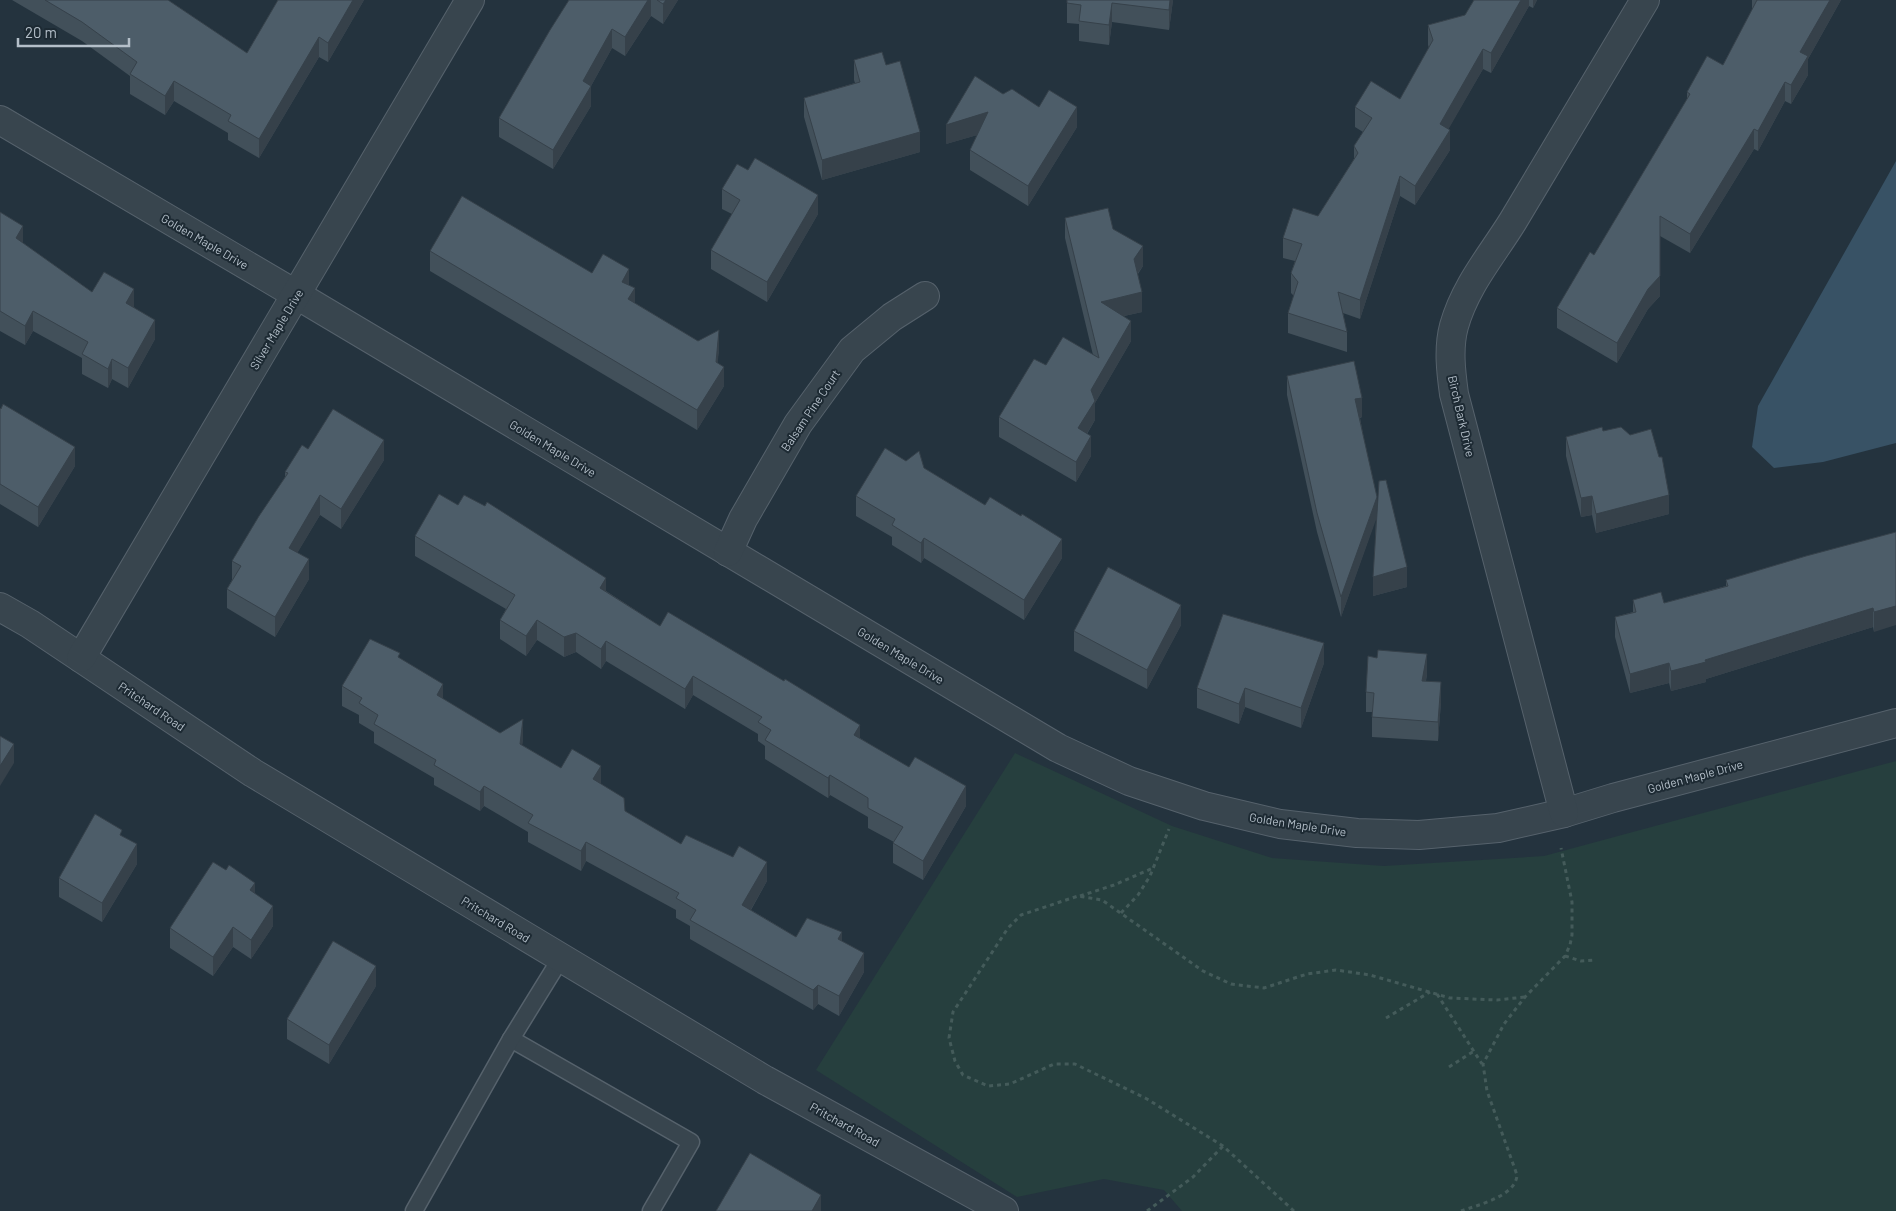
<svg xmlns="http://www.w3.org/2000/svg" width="1896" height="1211" font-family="Barlow,sans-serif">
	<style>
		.green { fill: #263f3e }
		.water { fill: #385265 }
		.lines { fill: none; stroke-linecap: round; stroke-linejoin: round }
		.lane-casing { stroke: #56626c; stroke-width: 19 }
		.street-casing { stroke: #56626c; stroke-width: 30 }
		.path { stroke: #445b5a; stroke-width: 3; stroke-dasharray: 4 4; stroke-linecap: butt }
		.lane { stroke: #38454e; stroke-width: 16 }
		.street { stroke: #38454e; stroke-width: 28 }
		.wall { fill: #42505a }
		.shaded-wall { fill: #36414a }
		.building { fill: #4d5d69; stroke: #36414a }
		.labels { text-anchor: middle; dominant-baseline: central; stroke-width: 4; stroke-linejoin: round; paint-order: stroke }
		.street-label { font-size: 12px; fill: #b4bfc9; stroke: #1d2a33 }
	</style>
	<rect width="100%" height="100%" fill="#24333e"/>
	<path class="green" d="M1015,753L1172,826L1272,858L1384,866L1544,856L1896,761V1211H1182L1164,1190L1104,1179L1017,1197L816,1070Z"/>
	<path class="water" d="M1896,161V443L1823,462L1774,468L1752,447L1758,406Z"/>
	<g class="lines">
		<g class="lane-casing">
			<g id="lane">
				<path d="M511,1039L691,1142L651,1211"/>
				<path d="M414,1211L511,1039L561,958"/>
			</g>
		</g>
		<g class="street-casing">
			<g id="street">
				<path d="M0,120L297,295L1058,748L1129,781L1204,806L1280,824L1357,833L1419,835L1498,828L1564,813L1613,798L1896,723"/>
				<path d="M728,552L743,519L798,424L852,350L892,317L925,296"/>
				<path d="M0,607L30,624L253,773L765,1080L1004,1211"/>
				<path d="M81,658L470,0"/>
				<path d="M1564,813L1454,394C1451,372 1448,348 1454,326C1465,286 1492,255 1513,221C1557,147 1601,74 1645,0"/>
			</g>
		</g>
		<g class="path">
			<path d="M1080,896L1114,885L1153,868"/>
			<path d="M1121,913L1138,895L1150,876L1169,829"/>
			<path d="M1565,956L1581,961L1595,960"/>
			<path d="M1437,994L1482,1064"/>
			<path d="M1386,1018L1430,992"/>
			<path d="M1449,1067L1474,1051"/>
			<path d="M1147,1211L1193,1177L1223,1146"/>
			<path d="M1294,1211L1223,1146L1147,1099L1075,1064H1054L1010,1084L988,1086L963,1075L955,1061L949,1038L953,1012L1008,928L1021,915L1078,896L1102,900L1203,971L1231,984L1264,988L1307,974L1336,970L1370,975L1450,998L1497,1000L1525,997"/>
			<path d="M1461,1211C1478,1205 1516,1196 1517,1175L1487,1091L1483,1064L1504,1024L1525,997L1565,956L1570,945L1572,935V902L1561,848"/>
		</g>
		<use href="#lane" class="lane"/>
		<use href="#street" class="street"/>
	</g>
	<g class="wall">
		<path d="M12,0H168L247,53L278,0H364L328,62L319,57L259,158L228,140V133L174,101L165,115L130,94V76L82,41Z"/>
		<path d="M569,0H678L663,24L651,16L625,56L612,48L591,86V106L553,169L499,137V118Z"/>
		<path d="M1067,0H1173L1169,30L1112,22L1109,45L1079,41V24L1067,23Z"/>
		<path d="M1474,0H1537L1533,8L1529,6L1491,73L1483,69L1448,129L1450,150L1415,205L1400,196L1360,319L1343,313L1347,332V352L1288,333V313L1294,296L1291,293V273L1295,261L1283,258V238L1318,216L1354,159V146L1363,132L1355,127V107L1400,99L1429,48L1428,45V25L1465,15Z"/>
		<path d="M1752,0H1841L1808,59V75L1791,104L1785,101L1758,151L1754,149L1690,253L1660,236V296L1648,309L1617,363L1557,328V308L1594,255L1687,99V92L1723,65L1752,10Z"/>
		<path d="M854,60L886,65L920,152L822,180L804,117V98L855,83L854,80Z"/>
		<path d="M1003,94L1039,107L1077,127L1028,206L970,170V150L977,135L946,144Z"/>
		<path d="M722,189L818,214L767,302L711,269V250L732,214L722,209Z"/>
		<path d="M0,212L23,243L92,292L134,307L155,339L128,388L112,379L108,388L82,374V358L33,331L25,345L0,331Z"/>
		<path d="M1065,218L1113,229L1143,266L1138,274L1142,312L1124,316L1131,341L1095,403V420L1087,434L1091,456L1076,482L999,437V417L1046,365L1093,355L1065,238Z"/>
		<path d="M430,251L592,273L629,285L635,303L698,341L719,350L717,363L724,386L697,430L430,271Z"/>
		<path d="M1287,376L1362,417L1360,418L1377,511L1407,587L1373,596L1376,518L1341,617L1317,532L1287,395Z"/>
		<path d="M0,408L75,466L38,527L0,504Z"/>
		<path d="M1603,431L1669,514L1596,533L1592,515L1581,517L1566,456V437Z"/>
		<path d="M308,449L384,460L341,529L320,515L297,553L309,579L275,637L227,608V589L232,580V561L285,477V472Z"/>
		<path d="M906,461L924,468L985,505L1021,516L1062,558L1024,620L924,558L921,563L892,545V537L856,516V496Z"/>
		<path d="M1896,532L1874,632L1873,627L1706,679V682L1671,691L1669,683L1630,693L1615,637V617L1633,612V600L1664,603L1726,586V580Z"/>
		<path d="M415,536L606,591L660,626L860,738L966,806L923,880L893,863V843L894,842L868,828V817L830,795L828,798L765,759V746L758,741V734L693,695L685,709L606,661L601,669L576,652L564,657L537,640L526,656L500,639V620L506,609L415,556Z"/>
		<path d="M1181,625L1147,689L1074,651V631Z"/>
		<path d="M400,658L443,699L500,733L523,739L522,745L561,768L601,784L625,811L681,844L767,881L751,910L796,937L842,941L864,972L839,1016L818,1004L813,1010L690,939V926L676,918V910L586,861L581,871L528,842V832L484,806L480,811L434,785V778L374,743V732L359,723V715L342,706V686Z"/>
		<path d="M1324,663L1301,728L1245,707L1239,724L1197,708V688Z"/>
		<path d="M1427,674L1426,681L1441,702L1438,741L1372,737V712H1366V692Z"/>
		<path d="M122,836L137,864L102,922L59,897V878Z"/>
		<path d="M255,894L273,926L251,959L233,947L213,976L170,948V928Z"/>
		<path d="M376,986L329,1064L287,1039V1019Z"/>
	</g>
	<g class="shaded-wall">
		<path d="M353,0H364L328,62V43Z"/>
		<path d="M648,0H651V16L625,56V37Z"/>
		<path d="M666,0H678L663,24V4Z"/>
		<path d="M1170,0H1173L1169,30V10Z"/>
		<path d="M1521,0H1529V6L1491,73V53Z"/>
		<path d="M1533,0H1537L1533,8Z"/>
		<path d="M1830,0H1841L1808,59V75L1791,104V85L1800,52Z"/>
		<path d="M1112,3V22L1109,45V25Z"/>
		<path d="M612,29V48L591,86V106L553,169V150L583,81Z"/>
		<path d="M319,37V57L259,158V139Z"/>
		<path d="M1483,49V69L1440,144V124Z"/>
		<path d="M174,81V101L165,115V96Z"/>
		<path d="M1785,82V101L1758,151V131Z"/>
		<path d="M1077,107V127L1028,206V186Z"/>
		<path d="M988,112V132L946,144V125Z"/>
		<path d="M1754,129V149L1690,253V234Z"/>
		<path d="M1450,130V150L1415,205V186Z"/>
		<path d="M920,132V152L822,180V160Z"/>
		<path d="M1400,176V196L1360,319V300Z"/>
		<path d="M818,195V214L767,302V282Z"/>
		<path d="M23,226V246L16,238Z"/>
		<path d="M1143,246V266L1134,278V259Z"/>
		<path d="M629,269V289L622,282Z"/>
		<path d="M1660,276V296L1648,309L1617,363V343L1648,289Z"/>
		<path d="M635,288V308L628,299Z"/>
		<path d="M134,289V309L126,303Z"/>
		<path d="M1142,292V312L1101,321V302Z"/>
		<path d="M33,311V331L25,345V326Z"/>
		<path d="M155,320V339L128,388V368Z"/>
		<path d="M1131,321V341L1095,403V420L1078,448V428L1091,390Z"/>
		<path d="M719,330V350L716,380L724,367V386L697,430V410L716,362Z"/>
		<path d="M112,359V379L108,388V369Z"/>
		<path d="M1362,398V417L1355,419V399Z"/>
		<path d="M1091,436V456L1076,482V462Z"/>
		<path d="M384,440V460L341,529V509Z"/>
		<path d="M75,447V466L38,527V507Z"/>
		<path d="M320,495V515L289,567V548Z"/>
		<path d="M1669,495V514L1596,533V514Z"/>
		<path d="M1592,496V515L1581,517V498Z"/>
		<path d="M1377,497V517L1341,617V597Z"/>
		<path d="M924,538V558L921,563V543Z"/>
		<path d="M1062,539V558L1024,620V600Z"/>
		<path d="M309,559V579L275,637V617Z"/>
		<path d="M1407,567V587L1373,596V577Z"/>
		<path d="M606,578V597L600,588Z"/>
		<path d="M1181,605V625L1147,689V670Z"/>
		<path d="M1896,606V625L1874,632V612Z"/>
		<path d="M1873,608V627L1706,679V682L1671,691V671L1705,660Z"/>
		<path d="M537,620V640L526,656V636Z"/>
		<path d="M576,633V652L564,657V637Z"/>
		<path d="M606,641V661L601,669V649Z"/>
		<path d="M1324,643V663L1301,728V708Z"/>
		<path d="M1427,654V674L1422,700V681Z"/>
		<path d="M1669,663V683L1630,693V674Z"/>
		<path d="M693,676V695L685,709V689Z"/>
		<path d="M1441,682V702L1438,741V722Z"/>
		<path d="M443,684V704L437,695Z"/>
		<path d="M1245,688V707L1239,724V704Z"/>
		<path d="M523,719V739L520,764V744Z"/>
		<path d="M860,725V745L854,735Z"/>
		<path d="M14,744V763L0,786V766Z"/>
		<path d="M601,766V786L593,779Z"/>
		<path d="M830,775V795L828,798V778Z"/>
		<path d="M484,786V806L480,811V792Z"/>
		<path d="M966,786V806L923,880V861Z"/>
		<path d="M586,842V861L581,871V851Z"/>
		<path d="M137,844V864L102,922V903Z"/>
		<path d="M767,862V881L742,925V905Z"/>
		<path d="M255,883V902L250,890Z"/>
		<path d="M273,906V926L251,959V940Z"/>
		<path d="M233,927V947L213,976V957Z"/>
		<path d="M842,932V952L838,939Z"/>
		<path d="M864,953V972L839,1016V996Z"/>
		<path d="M376,966V986L329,1064V1045Z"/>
		<path d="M818,985V1004L813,1010V990Z"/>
		<path d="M821,1195V1211H812Z"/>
	</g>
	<g class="building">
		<path d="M45,0H168L247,53L278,0H353L328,43L319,37L259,139L228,121L231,115L174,81L165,96L130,74L137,62L82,22Z"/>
		<path d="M569,0H648L625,37L612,29L583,81L591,86L553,150L499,118L550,30Z"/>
		<path d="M657,0H666L663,4Z"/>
		<path d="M1067,0H1170L1169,10L1112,3L1109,25L1079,21L1081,5L1067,3Z"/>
		<path d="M1474,0H1521L1491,53L1483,49L1440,124L1450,130L1415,186L1400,176L1360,300L1338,292L1347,332L1288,313L1298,282L1291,273L1302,244L1283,238L1293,208L1318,216L1358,153L1354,146L1372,118L1355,107L1371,81L1400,99L1433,40L1428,25L1465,15Z"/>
		<path d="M1757,0H1830L1800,52L1808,56L1791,85L1785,82L1758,131L1754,129L1690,234L1660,216V276L1648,289L1617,343L1557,308L1590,252L1594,255L1690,94L1687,92L1707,56L1723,65Z"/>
		<path d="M882,52L886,65L900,61L920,132L822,160L804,98L860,82L854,60Z"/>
		<path d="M975,76L1003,94L1012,89L1039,107L1049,90L1077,107L1028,186L970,150L988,112L946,125Z"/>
		<path d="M755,158L818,195L767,282L711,250L740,200L722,189L737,164L748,170Z"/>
		<path d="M462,196L592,273L603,254L629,269L622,282L635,288L628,299L698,341L719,330L716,362L724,367L697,410L430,251Z"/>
		<path d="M1108,208L1113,229L1143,246L1134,259L1142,292L1101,302L1131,321L1091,390L1095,401L1078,428L1091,436L1076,462L999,417L1034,359L1046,365L1063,337L1099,358L1065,218Z"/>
		<path d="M0,212L23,226L16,238L92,292L104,272L134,289L126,303L155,320L128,368L112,359L108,369L82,354L88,342L33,311L25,326L0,311Z"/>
		<path d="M1354,361L1362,398L1355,399L1377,497L1341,597L1317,513L1287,376Z"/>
		<path d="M3,404L75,447L38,507L0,484V408L1,409Z"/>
		<path d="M333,409L384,440L341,509L320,495L289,548L309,559L275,617L227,589L241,566L232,561L259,516L288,473L285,472L302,445L308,449Z"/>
		<path d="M1602,427L1603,431L1621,427L1630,435L1651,429L1659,457H1662L1669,495L1596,514L1592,496L1581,498L1566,437Z"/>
		<path d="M885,448L906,461L919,451L924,468L985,505L990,497L1021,516L1022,514L1062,539L1024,600L924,538L921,543L892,525L895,519L856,496Z"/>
		<path d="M1386,480L1407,567L1373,577L1379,481Z"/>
		<path d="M439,494L458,505L464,495L485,506L487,502L606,578L600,588L660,626L668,612L784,681L785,679L860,725L854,735L909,767L915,757L966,786L923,861L893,843L903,827L868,808V798L830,775L828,778L765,740L771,730L758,722L762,717L693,676L685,689L606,641L601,649L576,633L564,637L537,620L526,636L500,620L515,595L415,536Z"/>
		<path d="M1896,532V606L1874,612L1873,608L1705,660L1706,662L1671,671L1669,663L1630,674L1615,617L1636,612L1633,600L1661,592L1664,603L1728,586L1726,580L1806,556Z"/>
		<path d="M1108,567L1181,605L1147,670L1074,631Z"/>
		<path d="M1223,614L1324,643L1301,708L1245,688L1239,704L1197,688Z"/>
		<path d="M370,639L400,653L398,657L443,684L437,695L500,733L523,719L520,744L561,768L572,749L601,766L593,779L624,798L625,811L681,844L686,835L733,857L739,846L767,862L742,905L796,937L807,918L842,932L838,939L864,953L839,996L818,985L813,990L690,920L696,910L676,898L679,893L586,842L581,851L528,823L533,815L484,786L480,792L434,765L436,760L374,724L378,715L359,703L362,698L342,686Z"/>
		<path d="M1378,650L1427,654L1422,681L1441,682L1438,722L1372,717L1374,693L1366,692L1368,656L1377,658Z"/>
		<path d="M0,736L14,744L0,766Z"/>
		<path d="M95,814L122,830L120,835L137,844L102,903L59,878Z"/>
		<path d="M213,862L226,870L229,865L255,883L250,890L273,906L251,940L233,927L213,957L170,928Z"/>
		<path d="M333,941L376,966L329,1045L287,1019Z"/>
		<path d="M750,1153L821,1195L812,1211H716Z"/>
	</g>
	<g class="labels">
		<g class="street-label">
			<text transform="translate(205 241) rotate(30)">Golden Maple Drive</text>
			<text transform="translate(276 329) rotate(-59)">Silver Maple Drive</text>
			<text transform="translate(810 410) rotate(-56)">Balsam Pine Court</text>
			<text transform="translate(1462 416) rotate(77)">Birch Bark Drive</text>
			<text transform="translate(553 448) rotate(31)">Golden Maple Drive</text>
			<text transform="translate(901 655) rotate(31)">Golden Maple Drive</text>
			<text transform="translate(152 706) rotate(34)">Pritchard Road</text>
			<text transform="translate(1695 776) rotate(-15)">Golden Maple Drive</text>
			<text transform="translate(1298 824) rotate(9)">Golden Maple Drive</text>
			<text transform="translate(496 919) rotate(31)">Pritchard Road</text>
			<text transform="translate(845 1124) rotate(29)">Pritchard Road</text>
		</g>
	</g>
	<path d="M18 38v8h111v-8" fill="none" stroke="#b4bfc9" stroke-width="2.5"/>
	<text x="25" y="38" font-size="15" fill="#b4bfc9" stroke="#1d2a33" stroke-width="4" paint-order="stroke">20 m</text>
</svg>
